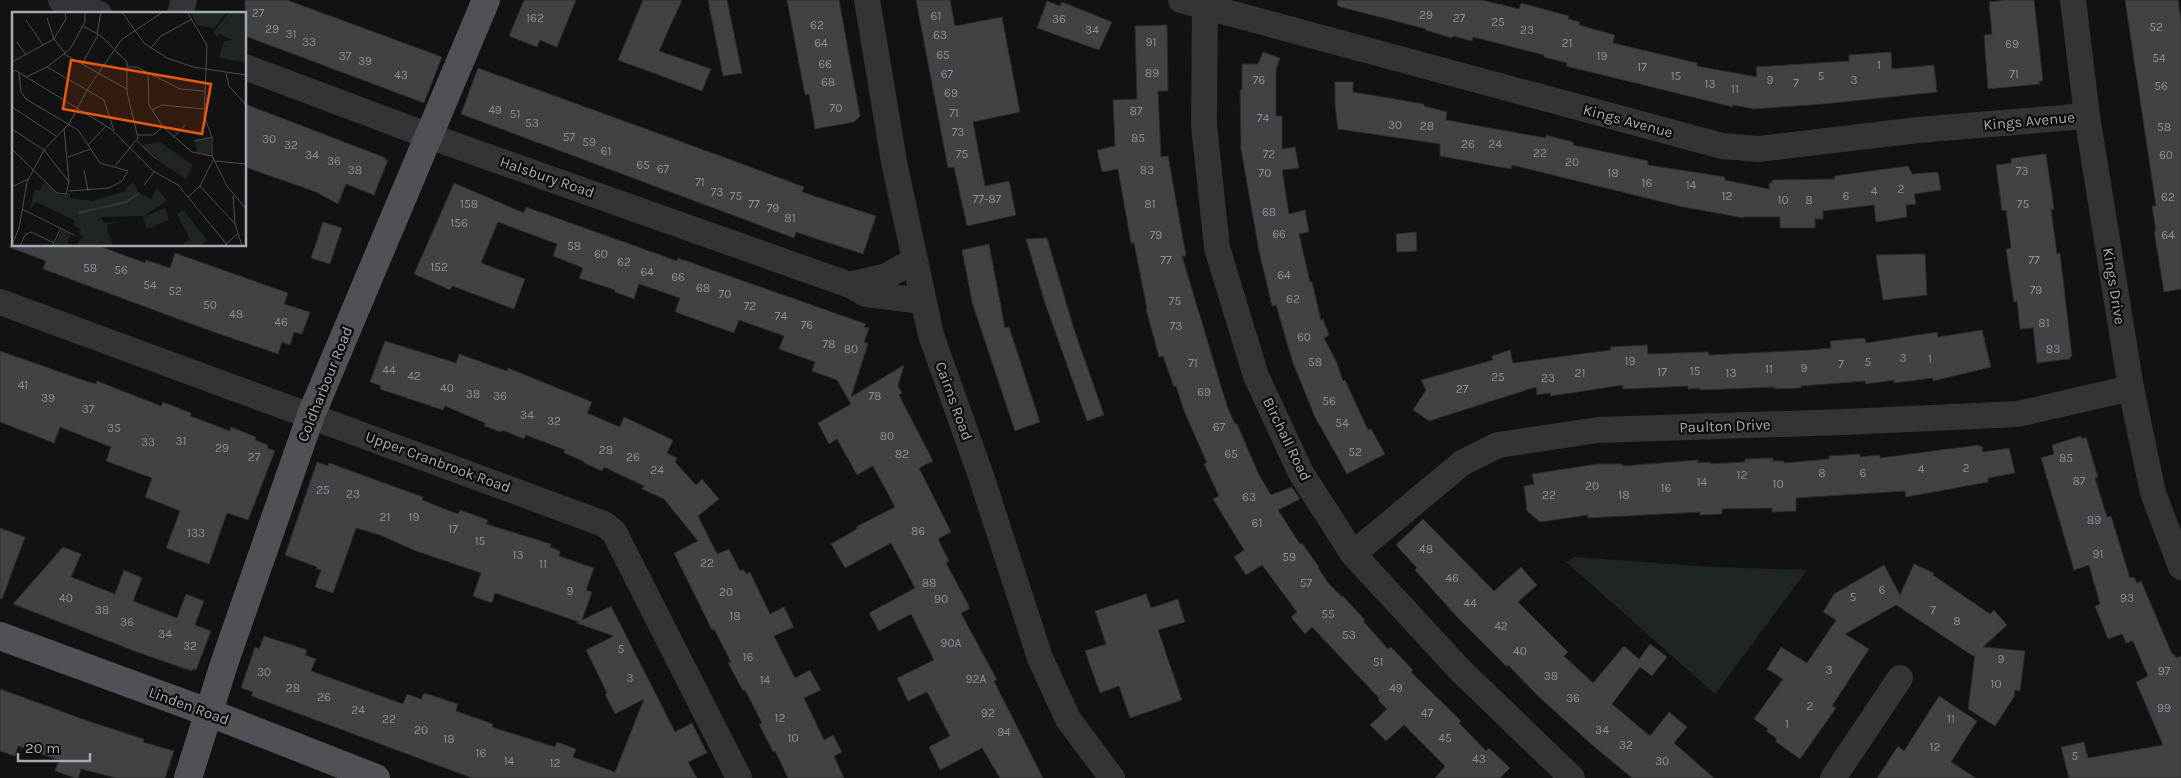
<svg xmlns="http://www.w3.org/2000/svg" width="2181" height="778" font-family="Karla,sans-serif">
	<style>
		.green { fill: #1f251f }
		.building { fill: #414246; stroke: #2c2c2f }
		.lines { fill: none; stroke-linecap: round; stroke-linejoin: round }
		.minor { stroke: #333438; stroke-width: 26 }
		.major { stroke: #505156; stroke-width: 28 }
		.labels { text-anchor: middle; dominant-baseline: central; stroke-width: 4.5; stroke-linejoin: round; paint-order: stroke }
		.number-label { font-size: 12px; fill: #8c8f97 }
		.street-label { font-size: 15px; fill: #a5a9b2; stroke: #0d0d0e }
		.inset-river { fill: none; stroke: #2d343a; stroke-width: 2.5 }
		.inset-road { fill: none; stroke: #4d4e53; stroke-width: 1 }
		.view { fill: #e8590c; fill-opacity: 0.15; stroke: #e8590c; stroke-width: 2.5 }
		.inset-edge { fill: none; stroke: #a5a9b2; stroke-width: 2.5 }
	</style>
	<rect width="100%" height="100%" fill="#121213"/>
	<path class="green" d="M1575,557L1712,567L1807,570L1715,694L1566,562Z"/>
	<g class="building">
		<path d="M245,0H287L442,57L424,103L245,36Z"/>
		<path d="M524,0H576L557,47L540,40L537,47L509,36Z"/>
		<path d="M643,0H682L659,51L711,69L702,91L618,60Z"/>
		<path d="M708,0H727L742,73L723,76Z"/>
		<path d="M787,0H839L860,116L854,122L815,129L809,94L805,95Z"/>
		<path d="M916,0H950L955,26L1002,17L1020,112L973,122L985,186L1009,181L1016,215L967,226L954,167L948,168Z"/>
		<path d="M1338,0H1482L1519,9L1521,3L1569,16L1568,19L1580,22L1579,25L1615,35L1613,43L1697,63V66L1757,77L1756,67L1849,61V55L1891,52L1892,69L1934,65L1937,92L1823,104L1754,109L1733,105V107L1566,66L1567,63L1544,57V55L1473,37L1472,41L1453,36L1452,38L1425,30L1426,29L1341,7L1337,5Z"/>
		<path d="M2006,0H2034L2043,81H2039L2040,84L1988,89L1984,35L1992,34L1989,2Z"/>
		<path d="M2125,0H2178L2181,20V289L2164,292L2154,231H2156L2152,206H2156Z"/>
		<path d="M1047,1L1060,6L1062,2L1112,22L1099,50L1037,28Z"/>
		<path d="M1167,25L1168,91H1158L1161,157L1168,156L1186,256H1182L1227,406L1235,424H1237L1259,475L1271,495L1292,487L1300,499L1278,510L1300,544L1302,543L1319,567L1318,568L1329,584L1342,597L1343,596L1365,620L1363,621L1388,649L1391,647L1413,670L1411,672L1461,721L1459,723L1486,751L1489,748L1510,768L1500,778H1435L1445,766L1404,725L1386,741L1370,725L1387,709L1378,700L1379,698L1312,627L1305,634L1291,617L1297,612L1262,565L1246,575L1234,557L1244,550L1213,499L1219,496L1204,464L1207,463L1184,411L1176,386L1174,387L1163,356L1159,357L1146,309H1147L1134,243H1131L1118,169L1102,172L1097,150L1115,146L1113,100L1137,99L1135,26Z"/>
		<path d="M1263,52L1280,58L1276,70V116H1282V149L1295,147L1299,168L1282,170L1289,214L1305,210L1309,232L1299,234L1310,282H1312L1321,320L1323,319L1329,335L1324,338L1337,363L1343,381L1345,380L1368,430L1371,429L1385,454L1347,474L1315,417L1293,363L1276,305L1272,306L1259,251L1241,149L1240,90H1242V64H1258Z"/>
		<path d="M478,68L737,162L804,187L802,192L876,216L863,254L796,232L794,238L461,114Z"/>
		<path d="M1335,82H1353V92L1424,104V106L1447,112L1446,120L1546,138V135L1573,142V145L1648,161V165L1725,177V180L1769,189V183H1772V180L1835,179L1834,176L1908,166L1912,174L1938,172L1941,190L1914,194L1916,204L1906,205L1907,217L1876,222L1874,205L1823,211V219H1815V228H1780V217H1744V218L1683,207L1512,165L1511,169L1440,156V144L1338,129L1335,106Z"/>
		<path d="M245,104L386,158L385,160H388L374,195L346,184L338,204L316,192L245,167Z"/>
		<path d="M2046,154L2054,209H2051L2057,254L2060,253L2072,356L2070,357V359L2037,363L2033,328L2020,329L2017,301L2014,302L2006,249L2011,248L2006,210L2002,211L1996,165L2011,163V159L2013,158Z"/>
		<path d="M454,183L524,213L526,207L677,261L678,258L866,324L864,327L869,328L864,342L868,344L851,397L904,365L898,386L902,393L899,395L933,461L919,468L951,532L938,539L949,561L946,563L969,606V609L961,613L997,680L994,681L1043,778H1000L982,748L940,770L929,747L950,736L927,692L908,701L897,678L934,660L911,614L879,631L869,613L915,588L891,543L845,568L831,544L857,529L856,527L895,507L873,466L857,475L837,439L829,444L818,423L851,404L837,380L812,371L815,362L779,349L784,336L739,320L734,333L675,312L680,298L639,284L634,299L615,292V290L579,278L583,268L553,256L557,244L498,222L481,263L525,279L514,309L452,286L450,290L414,274Z"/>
		<path d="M323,222L342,228L330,264L311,258Z"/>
		<path d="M1416,232L1417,251L1397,252L1396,234Z"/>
		<path d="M1047,238L1074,329L1104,415L1087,421L1045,303L1026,239Z"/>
		<path d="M989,244L1005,328L1009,327L1040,422L1015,431L972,302L962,250Z"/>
		<path d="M10,245H97L145,263L146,260L170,268L175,253L288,293L284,304L310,312L302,334L294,332L290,345L282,342L278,354L208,330L43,269L46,261L9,247Z"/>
		<path d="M1925,254L1927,295L1883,300L1876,255Z"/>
		<path d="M1982,330L1991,367L1933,381V378L1894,383V380L1866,384L1865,381L1801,386V388L1775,389L1774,387L1700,390V388L1688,389V386L1623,389V385L1551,396L1550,393L1537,395L1536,387L1429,421L1413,410L1426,390L1421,380L1493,360L1492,356L1510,350L1513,363L1611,350L1610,347L1647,345L1648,354L1708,352L1709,355L1810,350L1831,348L1830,341L1865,338L1866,343L1937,332L1938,337Z"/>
		<path d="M385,341L456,363L459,354L507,371L508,368L592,402L587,413L620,427L624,417L673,440L667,453L677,458L675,462L696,485L702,479L719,499L698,516L717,554L729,549L740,571L743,569L746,574L750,572L770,614L784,607L794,627L774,636L795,678L810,670L821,690L804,698L824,740L833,735L842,752L834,756L844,778H788L775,751L773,752L759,724L762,723L745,690L743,691L735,676L728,663L731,662L714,629L712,630L674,553L698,541L664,499L642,489L644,486L604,467L602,471L584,463L585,462L564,453L565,450L526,435L524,439L502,430L501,432L484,426L485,423L445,406L443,410L380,389L381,386L370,382Z"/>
		<path d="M0,351L83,380L96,384L97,381L161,406L163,402L191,413L190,416L230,431L231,427L256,437L255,440L268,445L267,448L275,451L248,520L227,513L209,564L166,548L180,511L145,497L152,478L106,461L111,447L60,427L54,443L0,422Z"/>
		<path d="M2081,436L2082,439L2086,437L2098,477L2095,478L2107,517L2111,516L2130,578L2134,577L2137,583L2141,581L2172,654H2174L2176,658L2181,656V778H2069L2061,747L2084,742L2088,758L2163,745L2136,682L2148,676L2133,641L2126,643L2122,634L2108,639L2095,606L2100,604L2089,565L2074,570L2041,458L2054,454L2052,445Z"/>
		<path d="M1979,445V447L1982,446L1983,452L2009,448L2015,473L1988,478V482L1906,497L1905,491L1796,498V511L1772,512V508L1722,509V514L1700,515V512L1588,518V515L1540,522L1527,511L1524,486L1534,484L1532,474L1598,464H1622L1623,466L1698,460V463L1710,462V464L1745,462V459L1773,458V461H1784V463L1829,459V456L1860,454V457L1880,455V458Z"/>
		<path d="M317,462L328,466L329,463L423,497L422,500L458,514L460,510L488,520L486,524L551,544L550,547L560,551L559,556L594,568L586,590L592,592L582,620L611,606L675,732L692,723L707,753L688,762L697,778H472L251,696L253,692L241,688L255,647L259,649L264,636L307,650L305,655L316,659L311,671L403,704L407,694L421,699L424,693L458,704L456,711L493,724L492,727L555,747L557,742L576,749L573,757L615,772L644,699L615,714L605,694L607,693L586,650L614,636L576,623L579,622L495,593L492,603L473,596L481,573L416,551L380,535L356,528L333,593L315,587L321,570L316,569L317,567L285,555Z"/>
		<path d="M1423,519L1494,591L1521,567L1537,585L1518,602L1568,652L1564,656L1593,683L1624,646L1639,659L1650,644L1667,657L1652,676L1640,667L1612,704L1650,736L1669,712L1687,727L1674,743L1714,778H1632L1591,744L1538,696L1508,665L1507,667L1458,618L1415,570L1417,568L1396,545Z"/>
		<path d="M0,528L25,537L2,599H0Z"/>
		<path d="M63,547L81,554L71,577L115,594L124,570L142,578L133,601L177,618L186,594L204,601L195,625L211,631L196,670L193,669L192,671L137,652L13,604Z"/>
		<path d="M1914,564L1934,573L1933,575L1990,614L1994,610L2007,625L1983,647L2025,651L2020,691L2015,690L2014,697L1995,726L1968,709L1975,655L1973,656L1896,605L1845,634L1869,649L1832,706L1836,708L1800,759L1775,741L1777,739L1766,731L1768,729L1754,719L1783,679L1767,669L1781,647L1807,663L1836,620L1823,612L1834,594L1884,565L1900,595Z"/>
		<path d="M1146,594L1151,608L1178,599L1185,622L1158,630L1182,700L1130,718L1119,686L1100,693L1085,651L1106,644L1095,611Z"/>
		<path d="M0,689L91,722L144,739L143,742L174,751L165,778H116L81,769L78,778H75L55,771L59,760L18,746L15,756L0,751Z"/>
		<path d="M1939,696L1977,721L1951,762L1976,778H1877L1898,746L1904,751Z"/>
	</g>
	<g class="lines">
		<g class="minor">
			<path d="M61,0L99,14"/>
			<path d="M867,0L894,162L931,335L981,476L1040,658L1068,719L1112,778"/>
			<path d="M1181,0L1722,146L1759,149L1918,130L2087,116"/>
			<path d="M2073,0L2087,116L2131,388L2153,493L2181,567"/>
			<path d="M1205,7L1204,125L1217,248L1256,376L1301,473L1353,554L1460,670L1572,778"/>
			<path d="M180,14L184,0"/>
			<path d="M245,67L429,136L850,285L866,294L923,301"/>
			<path d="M850,285L887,276L914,260"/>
			<path d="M0,302L604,524L614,532L739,778"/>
			<path d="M1353,554L1462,463L1498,445L1598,430L1844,422L2018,414L2131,388"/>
			<path d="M1833,778L1900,678"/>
		</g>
		<g class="major">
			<path d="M0,636L210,713L376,778"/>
			<path d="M188,778L225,661L311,415L486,0"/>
		</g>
	</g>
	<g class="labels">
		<g class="number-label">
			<text x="258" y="13">27</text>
			<text x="1426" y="15">29</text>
			<text x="936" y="16">61</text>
			<text x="535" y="18">162</text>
			<text x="1459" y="18">27</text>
			<text x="1059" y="19">36</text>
			<text x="1498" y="22">25</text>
			<text x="817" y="25">62</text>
			<text x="2156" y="27">52</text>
			<text x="272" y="29">29</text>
			<text x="1092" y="30">34</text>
			<text x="1527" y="30">23</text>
			<text x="291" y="34">31</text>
			<text x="940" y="35">63</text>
			<text x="309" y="42">33</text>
			<text x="1151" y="42">91</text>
			<text x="821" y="43">64</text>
			<text x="1567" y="43">21</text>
			<text x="2012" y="44">69</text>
			<text x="943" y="55">65</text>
			<text x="345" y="56">37</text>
			<text x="1602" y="56">19</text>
			<text x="2159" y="58">54</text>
			<text x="365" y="61">39</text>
			<text x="825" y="64">66</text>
			<text x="1879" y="65">1</text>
			<text x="1642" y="67">17</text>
			<text x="1152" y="73">89</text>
			<text x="947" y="74">67</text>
			<text x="2014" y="74">71</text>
			<text x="401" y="75">43</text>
			<text x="1676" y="76">15</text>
			<text x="1821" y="76">5</text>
			<text x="1259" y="80">76</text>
			<text x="1770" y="80">9</text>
			<text x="1854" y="80">3</text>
			<text x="828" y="82">68</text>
			<text x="1796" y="83">7</text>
			<text x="1710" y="84">13</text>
			<text x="2161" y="86">56</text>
			<text x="1735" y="89">11</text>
			<text x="951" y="93">69</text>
			<text x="836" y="108">70</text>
			<text x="495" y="110">49</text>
			<text x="1136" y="111">87</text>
			<text x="954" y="113">71</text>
			<text x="515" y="114">51</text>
			<text x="1263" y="118">74</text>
			<text x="532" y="123">53</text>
			<text x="1395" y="125">30</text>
			<text x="1427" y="126">28</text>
			<text x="2164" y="127">58</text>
			<text x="958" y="132">73</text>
			<text x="569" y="137">57</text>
			<text x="1138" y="138">85</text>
			<text x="269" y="139">30</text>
			<text x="589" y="142">59</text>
			<text x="1468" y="144">26</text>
			<text x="1495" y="144">24</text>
			<text x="291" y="145">32</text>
			<text x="606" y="151">61</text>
			<text x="1540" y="153">22</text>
			<text x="962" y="154">75</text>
			<text x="1269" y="154">72</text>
			<text x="312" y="155">34</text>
			<text x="2166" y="155">60</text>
			<text x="334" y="161">36</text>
			<text x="1572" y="162">20</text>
			<text x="643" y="165">65</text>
			<text x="663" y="169">67</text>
			<text x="355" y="170">38</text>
			<text x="1147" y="170">83</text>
			<text x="2022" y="171">73</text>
			<text x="1265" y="173">70</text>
			<text x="1613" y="173">18</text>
			<text x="700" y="182">71</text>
			<text x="1647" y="183">16</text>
			<text x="1691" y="185">14</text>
			<text x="1901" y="189">2</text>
			<text x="1874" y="191">4</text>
			<text x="717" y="192">73</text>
			<text x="736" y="196">75</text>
			<text x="1727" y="196">12</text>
			<text x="1846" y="196">6</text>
			<text x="2168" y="197">62</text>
			<text x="987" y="199">77-87</text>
			<text x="1783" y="200">10</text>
			<text x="1809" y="200">8</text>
			<text x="469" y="204">158</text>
			<text x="754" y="204">77</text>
			<text x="1150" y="204">81</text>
			<text x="2023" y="204">75</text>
			<text x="773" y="208">79</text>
			<text x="1269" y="212">68</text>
			<text x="790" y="218">81</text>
			<text x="459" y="223">156</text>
			<text x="1279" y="234">66</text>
			<text x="1156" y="235">79</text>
			<text x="2168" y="235">64</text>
			<text x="574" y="246">58</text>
			<text x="601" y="254">60</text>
			<text x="1166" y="260">77</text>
			<text x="2034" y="260">77</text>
			<text x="624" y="262">62</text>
			<text x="439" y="267">152</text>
			<text x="90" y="268">58</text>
			<text x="121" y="270">56</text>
			<text x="647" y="272">64</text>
			<text x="1284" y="275">64</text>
			<text x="678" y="277">66</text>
			<text x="150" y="285">54</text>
			<text x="703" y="288">68</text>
			<text x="2036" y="290">79</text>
			<text x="175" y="291">52</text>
			<text x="725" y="294">70</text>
			<text x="1293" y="299">62</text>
			<text x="1175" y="301">75</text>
			<text x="210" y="305">50</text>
			<text x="750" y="306">72</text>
			<text x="236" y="314">48</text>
			<text x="781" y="316">74</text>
			<text x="281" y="322">46</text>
			<text x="2044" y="323">81</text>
			<text x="807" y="325">76</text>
			<text x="1176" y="326">73</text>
			<text x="1304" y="337">60</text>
			<text x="829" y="344">78</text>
			<text x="851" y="349">80</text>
			<text x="2053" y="349">83</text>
			<text x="1903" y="358">3</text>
			<text x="1930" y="359">1</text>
			<text x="1630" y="361">19</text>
			<text x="1315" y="362">58</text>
			<text x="1868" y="362">5</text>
			<text x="1193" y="363">71</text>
			<text x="1841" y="364">7</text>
			<text x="1804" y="368">9</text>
			<text x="1769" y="369">11</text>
			<text x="389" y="370">44</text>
			<text x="1695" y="371">15</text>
			<text x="1662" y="372">17</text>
			<text x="1580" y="373">21</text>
			<text x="1731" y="373">13</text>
			<text x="414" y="376">42</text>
			<text x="1498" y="377">25</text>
			<text x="1548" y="378">23</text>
			<text x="23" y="385">41</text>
			<text x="447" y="388">40</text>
			<text x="1462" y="389">27</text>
			<text x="1204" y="392">69</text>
			<text x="473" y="394">38</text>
			<text x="500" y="396">36</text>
			<text x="875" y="396">78</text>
			<text x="48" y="398">39</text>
			<text x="1329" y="401">56</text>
			<text x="88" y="409">37</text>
			<text x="527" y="415">34</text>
			<text x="554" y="421">32</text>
			<text x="1342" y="423">54</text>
			<text x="1219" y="427">67</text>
			<text x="114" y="428">35</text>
			<text x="887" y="436">80</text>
			<text x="181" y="441">31</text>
			<text x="148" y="442">33</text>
			<text x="222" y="448">29</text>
			<text x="606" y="450">28</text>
			<text x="1355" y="452">52</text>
			<text x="902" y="454">82</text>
			<text x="1231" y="454">65</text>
			<text x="254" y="457">27</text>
			<text x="633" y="457">26</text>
			<text x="2066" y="458">85</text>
			<text x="1966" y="468">2</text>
			<text x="1921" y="469">4</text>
			<text x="657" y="470">24</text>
			<text x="1822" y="473">8</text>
			<text x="1863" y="473">6</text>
			<text x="1742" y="475">12</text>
			<text x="2079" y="481">87</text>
			<text x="1702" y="482">14</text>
			<text x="1778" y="484">10</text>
			<text x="1592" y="486">20</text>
			<text x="1666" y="488">16</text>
			<text x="323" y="490">25</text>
			<text x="353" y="494">23</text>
			<text x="1549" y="495">22</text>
			<text x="1624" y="495">18</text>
			<text x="1249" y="497">63</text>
			<text x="385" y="517">21</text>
			<text x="414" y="517">19</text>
			<text x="2094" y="520">89</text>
			<text x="1257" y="523">61</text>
			<text x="453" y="529">17</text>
			<text x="918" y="531">86</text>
			<text x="196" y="533">133</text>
			<text x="480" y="541">15</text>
			<text x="1426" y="549">48</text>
			<text x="2098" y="554">91</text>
			<text x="518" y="555">13</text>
			<text x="1289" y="557">59</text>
			<text x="707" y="563">22</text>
			<text x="543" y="564">11</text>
			<text x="1452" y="578">46</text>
			<text x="929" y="583">88</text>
			<text x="1306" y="583">57</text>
			<text x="1882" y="590">6</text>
			<text x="570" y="591">9</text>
			<text x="726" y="592">20</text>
			<text x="1853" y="597">5</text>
			<text x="66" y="598">40</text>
			<text x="2127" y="598">93</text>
			<text x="941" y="599">90</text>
			<text x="1470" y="603">44</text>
			<text x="102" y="610">38</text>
			<text x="1933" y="610">7</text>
			<text x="1328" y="614">55</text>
			<text x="735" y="616">18</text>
			<text x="1957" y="621">8</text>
			<text x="127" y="622">36</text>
			<text x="1501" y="626">42</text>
			<text x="165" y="634">34</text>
			<text x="1349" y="635">53</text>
			<text x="951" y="643">90A</text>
			<text x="190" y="646">32</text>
			<text x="621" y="649">5</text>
			<text x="1520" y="651">40</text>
			<text x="748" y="657">16</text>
			<text x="2001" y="659">9</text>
			<text x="1378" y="662">51</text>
			<text x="1829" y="670">3</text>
			<text x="2164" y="671">97</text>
			<text x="264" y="672">30</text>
			<text x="1551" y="676">38</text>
			<text x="630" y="678">3</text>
			<text x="976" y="679">92A</text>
			<text x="765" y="680">14</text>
			<text x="1996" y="684">10</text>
			<text x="293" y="688">28</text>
			<text x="1396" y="688">49</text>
			<text x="324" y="697">26</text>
			<text x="1573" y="698">36</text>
			<text x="1810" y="706">2</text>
			<text x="2164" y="708">99</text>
			<text x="358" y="710">24</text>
			<text x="988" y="713">92</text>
			<text x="1427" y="713">47</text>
			<text x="780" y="718">12</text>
			<text x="389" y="719">22</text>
			<text x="1951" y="719">11</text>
			<text x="1787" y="724">1</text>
			<text x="421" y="730">20</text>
			<text x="1602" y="730">34</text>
			<text x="1004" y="732">94</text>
			<text x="793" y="738">10</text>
			<text x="1445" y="738">45</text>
			<text x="449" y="739">18</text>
			<text x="1626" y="745">32</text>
			<text x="1935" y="747">12</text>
			<text x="481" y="753">16</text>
			<text x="2075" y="756">5</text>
			<text x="1479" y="759">43</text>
			<text x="509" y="761">14</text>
			<text x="1662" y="761">30</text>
			<text x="555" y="763">12</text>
		</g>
		<g class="street-label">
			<text transform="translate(1628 121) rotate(15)">Kings Avenue</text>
			<text transform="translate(2029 121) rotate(-5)">Kings Avenue</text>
			<text transform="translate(547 177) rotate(19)">Halsbury Road</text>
			<text transform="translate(2114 286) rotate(81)">Kings Drive</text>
			<text transform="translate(325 384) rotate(-68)">Coldharbour Road</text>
			<text transform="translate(954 401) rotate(70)">Cairns Road</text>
			<text transform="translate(1725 426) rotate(-2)">Paulton Drive</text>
			<text transform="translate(1287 439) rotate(64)">Birchall Road</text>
			<text transform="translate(438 462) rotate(20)">Upper Cranbrook Road</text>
			<text transform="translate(189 706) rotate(20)">Linden Road</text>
		</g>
	</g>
	<g transform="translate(12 12)">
		<rect width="234" height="234" fill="#121213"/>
		<path d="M178,0H215L202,16L185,13ZM217,0H234L233,50L207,46L212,29L221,28L207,22L205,25L201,20ZM184,127H199L198,143L185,142ZM148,130L181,153L174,167L149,151L130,133ZM33,170L47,183L58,181V186L80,189L111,180L121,170L126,180L139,187L145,176L155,189L131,204L89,205L92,211L106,210L96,213L95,218L102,234H64L71,224L67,222L69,217L63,215L62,208L24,190L17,199L23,177L27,179ZM153,196L157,208L135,217L131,205ZM171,198L195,228L189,234H169L178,227L165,202ZM50,218L59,223L55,230L62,234H42Z" fill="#1f251f"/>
		<path class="inset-river" d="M66,201L114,190L127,181"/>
		<path class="inset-road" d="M110,0L132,31L155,46L181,55L234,63M175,0L195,33L192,104L200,125V144L215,174L234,197M35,6L42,27L53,41M14,8L31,33M71,14L89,24L115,50V80L126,126L103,154M85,22L89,0M5,30L14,43M139,36L149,24L180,7M52,42L115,77M0,50L42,27L54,7L53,0M70,52L86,23M35,55L92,88L102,119M115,55H125L168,77L192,79M0,61L3,58L99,117L141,159L166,173L216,234M7,61L9,80L14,87L66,118L88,151L116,159L110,169L97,176L57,179M214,61L217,74L234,93M136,62L137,93L151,115L180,140L200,144M14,65L35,55L58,37L73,10V0M0,95L44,124M140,98L150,93L191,97M0,117L32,138L57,170M126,123H141L151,115M161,126L173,113M125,129L144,147M182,129L200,125M76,133L94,114M0,137L45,181L54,182L57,170L52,116M56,145L79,137M203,149L234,152M72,158L76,179M132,173L142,160M188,174L223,212M0,175L16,167M221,184L223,212L230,234M176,185L188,174L202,146M10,197L62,223M0,233L7,216L15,170L32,138L57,112L75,78L109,28L151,0M8,234L13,223L19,220L42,231M40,234L49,216M212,234L225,222"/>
		<path class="view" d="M59,48L199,72L190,122L51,97Z"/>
		<rect width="234" height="234" class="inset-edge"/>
	</g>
	<path d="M18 753v8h72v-8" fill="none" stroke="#a5a9b2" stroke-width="2.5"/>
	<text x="25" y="753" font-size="15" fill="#a5a9b2" stroke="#0d0d0e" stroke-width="4" paint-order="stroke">20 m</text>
</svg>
